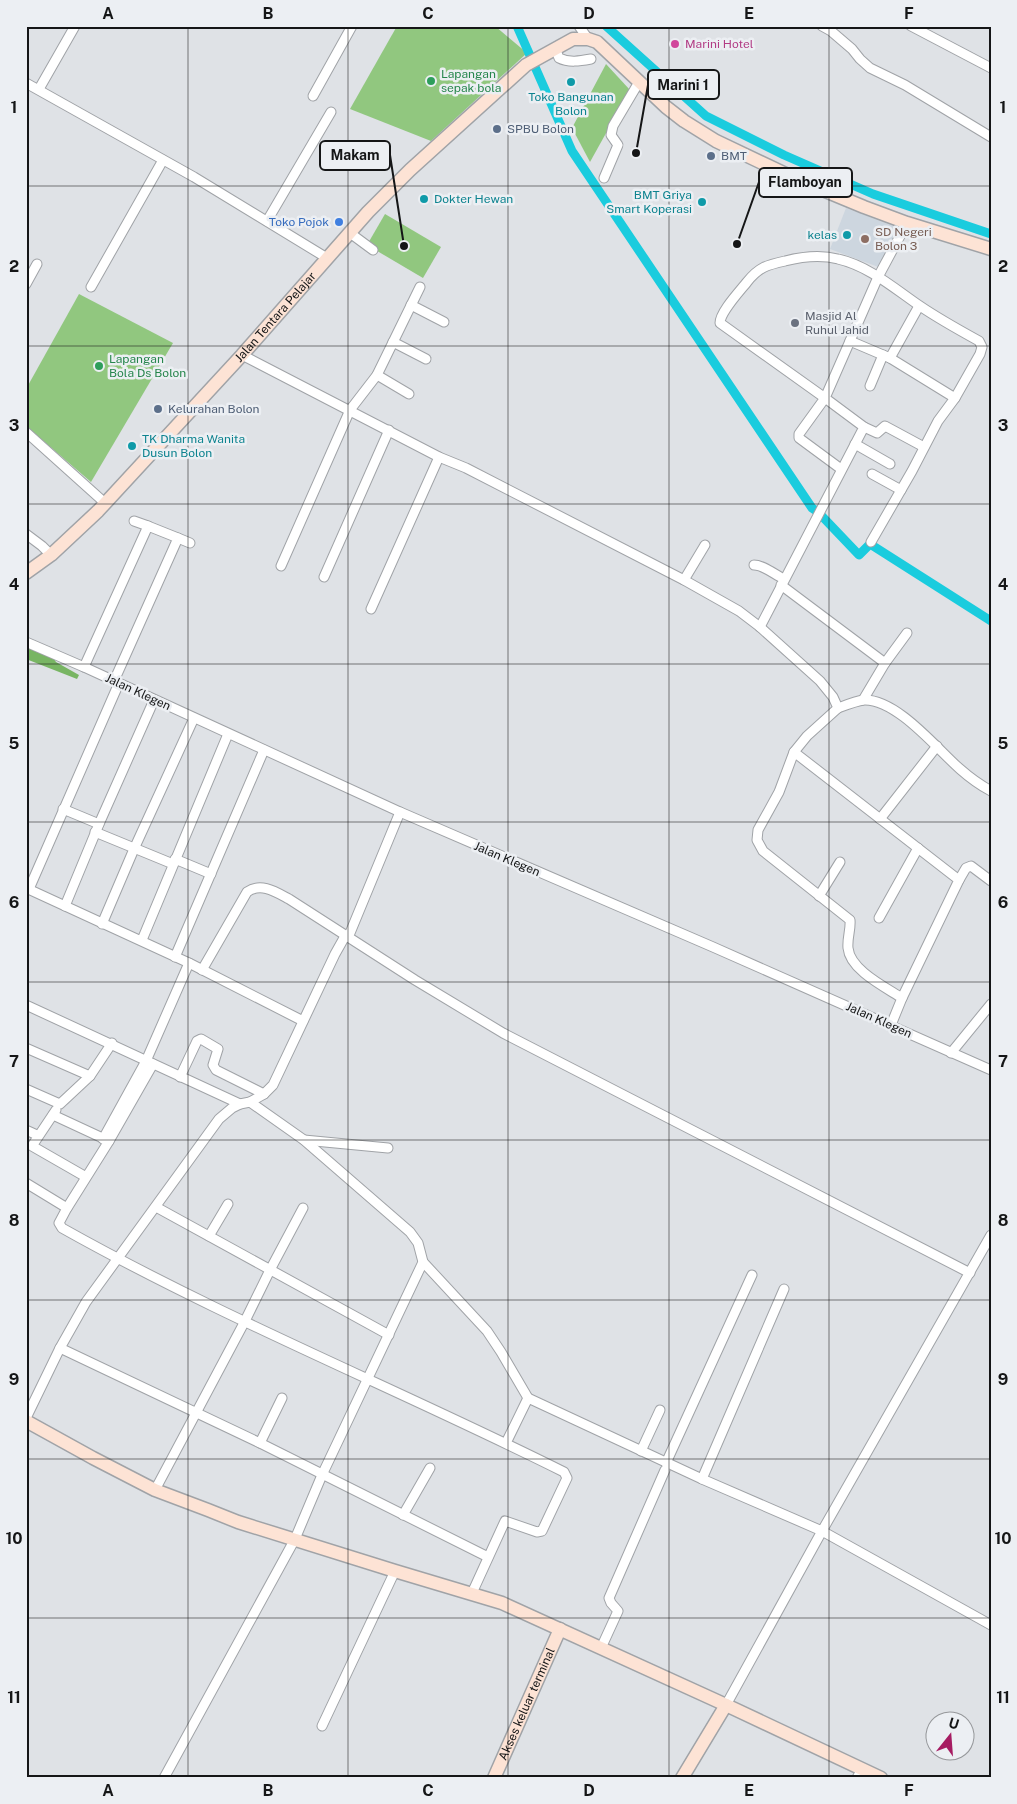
<svg xmlns="http://www.w3.org/2000/svg" width="1017" height="1804" font-family="'Public Sans',sans-serif">
	<style>
		.built { fill: #cdd6df }
		.green { fill: #91c77f }
		.forest { fill: #78b563 }
		.lines { fill: none; stroke-linecap: round; stroke-linejoin: round }
		.canal { stroke: #1accde; stroke-width: 9 }
		.street-casing { stroke: #a0a3a7; stroke-width: 11 }
		.secondary-casing { stroke: #a0a3a7; stroke-width: 15 }
		.street { stroke: #fff; stroke-width: 9 }
		.secondary { stroke: #fde3d5; stroke-width: 12 }
		.grid { fill: none; stroke: #151617; stroke-width: 1; stroke-opacity: 0.55 }
		.hotel-dot { fill: #d1479c; stroke: #eceff3; stroke-width: 2 }
		.leisure-dot { fill: #2e9e5b; stroke: #eceff3; stroke-width: 2 }
		.culture-dot { fill: #0f9aa8; stroke: #eceff3; stroke-width: 2 }
		.service-dot { fill: #5c6f8a; stroke: #eceff3; stroke-width: 2 }
		.shop-dot { fill: #3f7fe0; stroke: #eceff3; stroke-width: 2 }
		.education-dot { fill: #8d6e63; stroke: #eceff3; stroke-width: 2 }
		.worship-dot { fill: #6b7280; stroke: #eceff3; stroke-width: 2 }
		.labels { text-anchor: middle; dominant-baseline: central; stroke-width: 5; stroke-linejoin: round; paint-order: stroke }
		.hotel-label { font-size: 12px; fill: #b23c85; stroke: #eceff3; text-anchor: start }
		.leisure-label { font-size: 12px; fill: #27864d; stroke: #eceff3; text-anchor: start }
		.culture-label { font-size: 12px; fill: #0d838f; stroke: #eceff3; text-anchor: end }
		.service-label { font-size: 12px; fill: #4e5e75; stroke: #eceff3; text-anchor: start }
		.shop-label { font-size: 12px; fill: #366cbe; stroke: #eceff3; text-anchor: end }
		.education-label { font-size: 12px; fill: #785e54; stroke: #eceff3; text-anchor: start }
		.worship-label { font-size: 12px; fill: #5b616d; stroke: #eceff3; text-anchor: start }
		.street-label { font-size: 12px; fill: #151617; stroke: #eceff3 }
		.leader { fill: none; stroke: #151617; stroke-width: 2 }
		.callout-dot { fill: #151617; stroke: #eceff3; stroke-width: 2 }
		.callout { fill: #eceff3; stroke: #151617; stroke-width: 2 }
		.callout-label { font-size: 14px; text-anchor: middle; font-weight: bold; fill: #151617 }
		.neatline { fill: none; stroke: #151617; stroke-width: 2 }
		.grid-label { font-size: 16px; text-anchor: middle; font-weight: bold; fill: #151617 }
	</style>
	<rect width="100%" height="100%" fill="#dfe2e6"/>
	<path class="built" d="M846,208L901,229L881,268L830,249Z"/>
	<g class="green">
		<path d="M397,26H495L527,53L431,141L350,109Z"/>
		<path d="M606,64L630,90L590,162L572,128Z"/>
		<path d="M385,214L441,247L423,278L367,245Z"/>
		<path d="M79,294L173,343L91,482L26,426V389Z"/>
	</g>
	<path class="forest" d="M26,646L52,656L56,662L79,675L77,679L26,659Z"/>
	<g class="lines">
		<g class="canal">
			<path d="M517,26L572,151L812,508L818,512L859,555L870,544L991,621"/>
			<path d="M606,26L706,116L784,155L873,194L991,234"/>
		</g>
		<g class="street-casing">
			<g id="street">
				<path d="M579,26L588,39"/>
				<path d="M822,26L831,31L852,49L860,59L870,68L905,85L991,137"/>
				<path d="M911,26L991,68"/>
				<path d="M555,48L559,58C569,63 580,61 591,59"/>
				<path d="M26,83L194,177L327,258"/>
				<path d="M39,89L75,26"/>
				<path d="M313,96L352,26"/>
				<path d="M604,178L618,145L611,135L613,126L639,82"/>
				<path d="M267,221L331,112"/>
				<path d="M350,233L373,250"/>
				<path d="M26,284L37,264"/>
				<path d="M91,287L163,160"/>
				<path d="M411,305L444,322"/>
				<path d="M850,341L890,358L955,398"/>
				<path d="M393,342L426,359"/>
				<path d="M242,355L439,457L466,468L684,580L739,611L760,627L820,681L833,697L838,708L807,736L794,752L779,792L758,830L757,840L763,851L850,920C851,929 847,938 848,948C850,970 885,987 902,998L891,1025"/>
				<path d="M890,358L919,306"/>
				<path d="M377,375L409,394"/>
				<path d="M870,386L883,355"/>
				<path d="M864,427L877,433L885,426L924,447"/>
				<path d="M26,432L105,503"/>
				<path d="M855,444L890,464"/>
				<path d="M841,469L799,438V434L825,398L720,323C720,312 740,291 747,282C759,267 767,265 785,261C801,257 822,255 838,259C869,266 895,289 920,306C939,319 959,330 979,341L982,347L980,354L955,398L938,421L912,471L871,542"/>
				<path d="M872,474L901,490"/>
				<path d="M134,521L148,526"/>
				<path d="M26,534L42,546L51,555"/>
				<path d="M178,538L190,543"/>
				<path d="M754,565C764,565 775,575 784,579"/>
				<path d="M281,566L350,410L377,375L420,287"/>
				<path d="M324,577L389,430"/>
				<path d="M684,580L705,545"/>
				<path d="M781,585L885,663L863,700"/>
				<path d="M371,609L439,457"/>
				<path d="M760,627L864,427L825,398L878,277L907,223"/>
				<path d="M26,642L84,667L400,812L713,947L991,1070"/>
				<path d="M885,663L907,633"/>
				<path d="M84,667L148,526L178,538L114,681"/>
				<path d="M838,708C846,705 856,701 864,700C897,699 937,749 960,769C969,777 980,785 991,791"/>
				<path d="M794,752L959,880L902,998"/>
				<path d="M63,809L99,824"/>
				<path d="M880,819L937,746"/>
				<path d="M95,832L173,864"/>
				<path d="M175,859L211,874"/>
				<path d="M959,880L966,868L971,866L991,881"/>
				<path d="M26,888L189,963L303,1021"/>
				<path d="M29,889L119,683"/>
				<path d="M819,896L840,862"/>
				<path d="M65,906L99,824L154,700"/>
				<path d="M879,918L918,848"/>
				<path d="M102,924L134,849L194,718"/>
				<path d="M142,940L228,734"/>
				<path d="M175,957L264,750"/>
				<path d="M202,970L247,892C261,882 276,892 289,899L415,980L503,1033L970,1273"/>
				<path d="M26,1005L240,1104"/>
				<path d="M26,1048L90,1076L60,1104L26,1089"/>
				<path d="M951,1053L991,1004"/>
				<path d="M90,1076L112,1043"/>
				<path d="M180,1077L197,1041L201,1039L218,1049L213,1065L216,1070L264,1094"/>
				<path d="M250,1102L304,1140L410,1232L418,1243L423,1262L487,1331L501,1352L528,1398"/>
				<path d="M56,1110L32,1146L86,1177"/>
				<path d="M53,1115L109,1141L153,1064"/>
				<path d="M26,1130L37,1135"/>
				<path d="M103,1139L146,1061L189,963"/>
				<path d="M304,1140L388,1148"/>
				<path d="M109,1141L67,1208L59,1223L62,1228C224,1319 398,1389 564,1472L567,1478L542,1531L537,1532L505,1521L472,1593"/>
				<path d="M26,1183L67,1208"/>
				<path d="M156,1207L389,1335"/>
				<path d="M209,1236L228,1204"/>
				<path d="M60,1348L260,1443L488,1557"/>
				<path d="M26,1418L60,1348L86,1302L219,1119L232,1108L240,1104L250,1102L264,1094L273,1085L335,954L344,938L350,933L400,812"/>
				<path d="M260,1443L282,1398"/>
				<path d="M506,1443L528,1398L702,1479L822,1531L991,1625"/>
				<path d="M641,1451L660,1410"/>
				<path d="M666,1463L752,1275"/>
				<path d="M702,1479L784,1289"/>
				<path d="M155,1490L245,1321L270,1270L303,1208"/>
				<path d="M403,1515L430,1468"/>
				<path d="M601,1648L618,1611L611,1603L609,1598L665,1470"/>
				<path d="M726,1705L822,1531L991,1235"/>
				<path d="M322,1726L395,1571"/>
				<path d="M164,1778L295,1539L322,1475L423,1262"/>
				<path d="M857,1778L862,1769"/>
			</g>
		</g>
		<g class="secondary-casing">
			<g id="secondary">
				<path id="s1" d="M26,573L51,555L98,511L242,355L368,212L410,170L526,65L573,39H588L597,42L666,107L684,121L716,141L794,178L864,207L907,223L991,249"/>
				<path d="M26,1421L93,1458L155,1490L208,1510L238,1522L395,1571L502,1603L726,1705L881,1778"/>
				<path id="s2" d="M494,1778L560,1629"/>
				<path d="M682,1778L726,1705"/>
			</g>
		</g>
		<use href="#street" class="street"/>
		<use href="#secondary" class="secondary"/>
	</g>
	<path class="grid" d="M188,26V1778M348,26V1778M508,26V1778M669,26V1778M829,26V1778M26,186H991M26,346H991M26,504H991M26,664H991M26,822H991M26,982H991M26,1140H991M26,1300H991M26,1459H991M26,1618H991"/>
	<circle class="hotel-dot" cx="675" cy="44" r="5"/>
	<g class="leisure-dot">
		<circle cx="431" cy="81" r="5"/>
		<circle cx="99" cy="366" r="5"/>
	</g>
	<g class="culture-dot">
		<circle cx="571" cy="82" r="5"/>
		<circle cx="424" cy="199" r="5"/>
		<circle cx="702" cy="202" r="5"/>
		<circle cx="847" cy="235" r="5"/>
		<circle cx="132" cy="446" r="5"/>
	</g>
	<g class="service-dot">
		<circle cx="497" cy="129" r="5"/>
		<circle cx="711" cy="156" r="5"/>
		<circle cx="158" cy="409" r="5"/>
	</g>
	<circle class="shop-dot" cx="339" cy="222" r="5"/>
	<circle class="education-dot" cx="865" cy="239" r="5"/>
	<circle class="worship-dot" cx="795" cy="323" r="5"/>
	<g class="labels">
		<g class="hotel-label">
			<text x="685" y="44">Marini Hotel</text>
		</g>
		<g class="leisure-label">
			<text x="441" y="74">Lapangan<tspan x="441" dy="14">sepak bola</tspan></text>
			<text x="109" y="359">Lapangan<tspan x="109" dy="14">Bola Ds Bolon</tspan></text>
		</g>
		<g class="culture-label">
			<text x="571" y="97" text-anchor="middle">Toko Bangunan<tspan x="571" dy="14">Bolon</tspan></text>
			<text x="692" y="195">BMT Griya<tspan x="692" dy="14">Smart Koperasi</tspan></text>
			<text x="434" y="199" text-anchor="start">Dokter Hewan</text>
			<text x="837" y="235">kelas</text>
			<text x="142" y="439" text-anchor="start">TK Dharma Wanita<tspan x="142" dy="14">Dusun Bolon</tspan></text>
		</g>
		<g class="service-label">
			<text x="507" y="129">SPBU Bolon</text>
			<text x="721" y="156">BMT</text>
			<text x="168" y="409">Kelurahan Bolon</text>
		</g>
		<g class="shop-label">
			<text x="329" y="222">Toko Pojok</text>
		</g>
		<g class="education-label">
			<text x="875" y="232">SD Negeri<tspan x="875" dy="14">Bolon 3</tspan></text>
		</g>
		<g class="worship-label">
			<text x="805" y="316">Masjid Al<tspan x="805" dy="14">Ruhul Jahid</tspan></text>
		</g>
		<g class="street-label">
			<text stroke="none"><textPath href="#s1" startOffset="358">Jalan Tentara Pelajar</textPath></text>
			<text transform="translate(138 692) rotate(25)">Jalan Klegen</text>
			<text transform="translate(507 859) rotate(23)">Jalan Klegen</text>
			<text transform="translate(879 1020) rotate(24)">Jalan Klegen</text>
			<text stroke="none"><textPath href="#s2" startOffset="81">Akses keluar terminal</textPath></text>
		</g>
	</g>
	<path class="leader" d="M636 153L648 85M404 246L390 155M737 244L759 182"/>
	<g class="callout-dot">
		<circle cx="636" cy="153" r="5"/>
		<circle cx="404" cy="246" r="5"/>
		<circle cx="737" cy="244" r="5"/>
	</g>
	<g class="callout">
		<rect x="648" y="70" width="71" height="29" rx="5"/>
		<rect x="320" y="141" width="70" height="29" rx="5"/>
		<rect x="759" y="168" width="93" height="29" rx="5"/>
	</g>
	<g class="callout-label">
		<text x="683" y="90">Marini 1</text>
		<text x="355" y="160">Makam</text>
		<text x="805" y="187">Flamboyan</text>
	</g>
	<rect width="1017" height="1804" fill="none" stroke="#eceff3" stroke-width="55"/>
	<g transform="translate(950 1736) rotate(17)"><circle r="24" fill="#eceff3" stroke="#96989b"/>
	<path d="M0-4L9 19L0 12L-9 19Z" fill="#a61c62"/>
	<text y="-8" font-size="14" font-weight="bold" text-anchor="middle" fill="#151617">U</text>
	</g>
	<rect x="28" y="28" width="962" height="1748" class="neatline"/>
	<g class="grid-label">
		<text x="108" y="19">A</text>
		<text x="268" y="19">B</text>
		<text x="428" y="19">C</text>
		<text x="589" y="19">D</text>
		<text x="749" y="19">E</text>
		<text x="909" y="19">F</text>
		<text x="14" y="113">1</text>
		<text x="1003" y="113">1</text>
		<text x="14" y="272">2</text>
		<text x="1003" y="272">2</text>
		<text x="14" y="431">3</text>
		<text x="1003" y="431">3</text>
		<text x="14" y="590">4</text>
		<text x="1003" y="590">4</text>
		<text x="14" y="749">5</text>
		<text x="1003" y="749">5</text>
		<text x="14" y="908">6</text>
		<text x="1003" y="908">6</text>
		<text x="14" y="1067">7</text>
		<text x="1003" y="1067">7</text>
		<text x="14" y="1226">8</text>
		<text x="1003" y="1226">8</text>
		<text x="14" y="1385">9</text>
		<text x="1003" y="1385">9</text>
		<text x="14" y="1544">10</text>
		<text x="1003" y="1544">10</text>
		<text x="14" y="1703">11</text>
		<text x="1003" y="1703">11</text>
		<text x="108" y="1796">A</text>
		<text x="268" y="1796">B</text>
		<text x="428" y="1796">C</text>
		<text x="589" y="1796">D</text>
		<text x="749" y="1796">E</text>
		<text x="909" y="1796">F</text>
	</g>
</svg>
